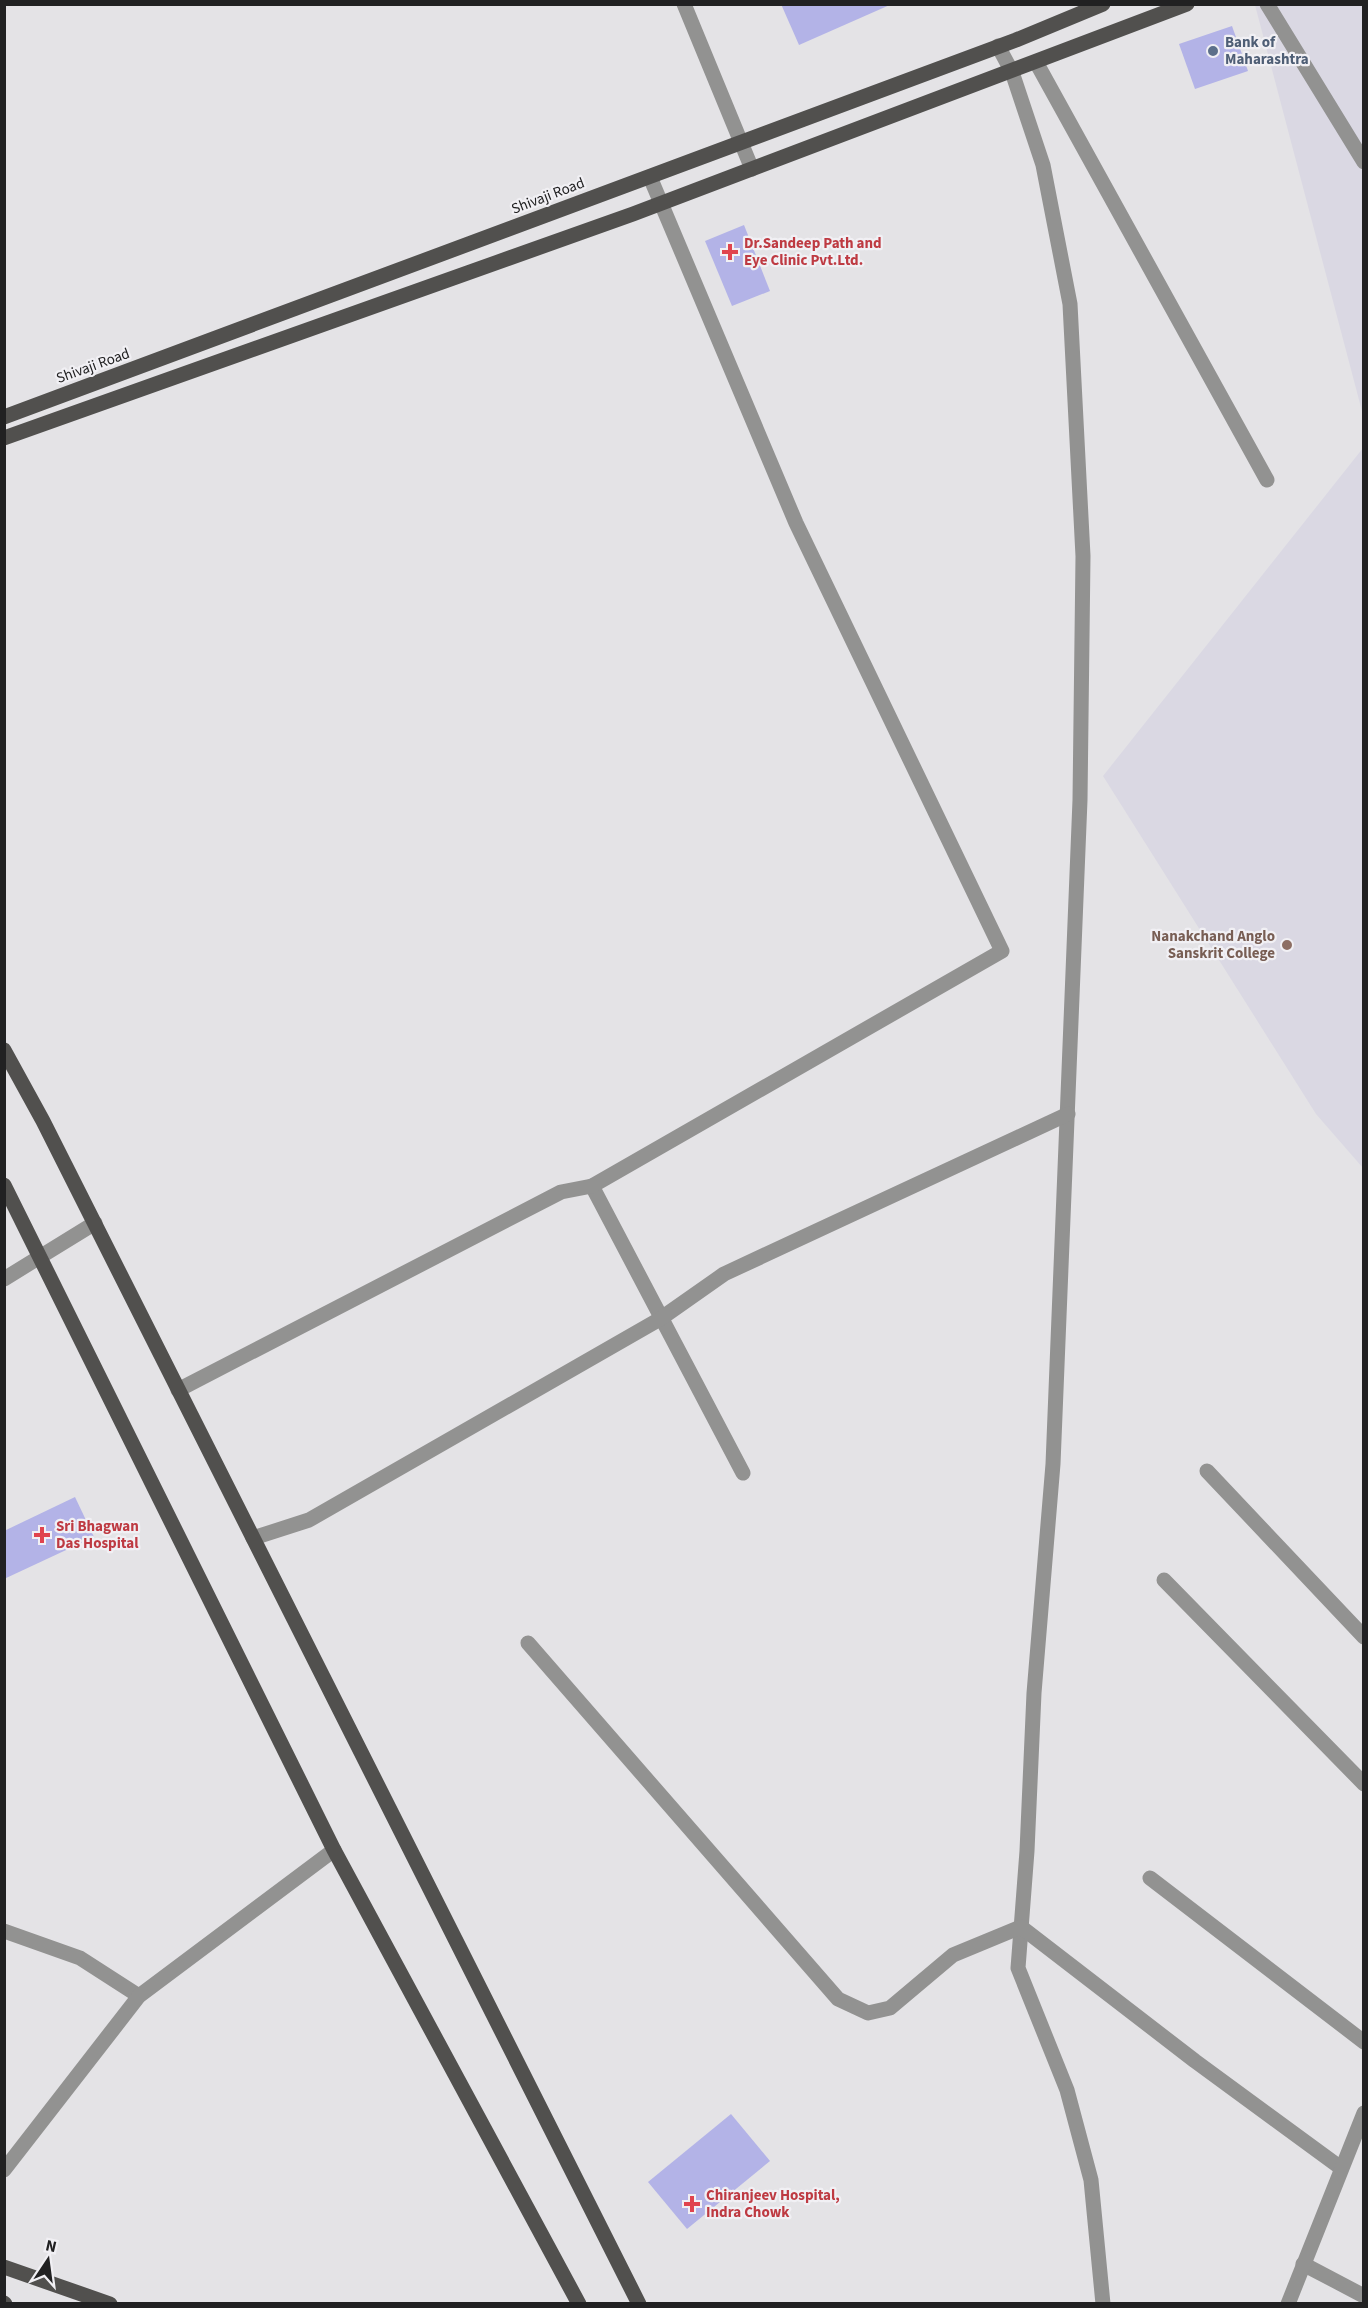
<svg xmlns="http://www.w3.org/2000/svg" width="1368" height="2308" font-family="'Source Sans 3',sans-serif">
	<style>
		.built { fill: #dad8e3 }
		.building { fill: #b3b3e7 }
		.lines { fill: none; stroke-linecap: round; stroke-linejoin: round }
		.minor { stroke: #929291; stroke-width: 15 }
		.major { stroke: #51504e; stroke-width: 15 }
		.service-dot { fill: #5c6f8a; stroke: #f1f0f4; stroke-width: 2 }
		.health-dot { fill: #e0444e; stroke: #f1f0f4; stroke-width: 2 }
		.education-dot { fill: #8d6e63; stroke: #f1f0f4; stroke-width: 2 }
		.labels { text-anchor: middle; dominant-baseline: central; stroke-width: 4.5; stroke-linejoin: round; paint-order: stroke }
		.service-label { font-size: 15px; font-weight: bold; fill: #4e5e75; stroke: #f1f0f4; text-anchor: start }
		.street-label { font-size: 15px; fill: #212122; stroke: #f1f0f4 }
		.health-label { font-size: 15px; font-weight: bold; fill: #be3a42; stroke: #f1f0f4; text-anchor: start }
		.education-label { font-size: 15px; font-weight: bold; fill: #785e54; stroke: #f1f0f4; text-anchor: end }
	</style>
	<rect width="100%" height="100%" fill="#e4e3e6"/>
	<g class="built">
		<path d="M1255,5H1363V415Z"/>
		<path d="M1363,448V1168L1316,1114L1103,776Z"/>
	</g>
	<g class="building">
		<path d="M781,4H892L799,45Z"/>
		<path d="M1232,26L1248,71L1195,89L1179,44Z"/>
		<path d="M744,225L770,291L732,306L705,241Z"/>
		<path d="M75,1497L94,1537L4,1579V1531Z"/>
		<path d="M731,2114L770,2161L687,2229L648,2182Z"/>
	</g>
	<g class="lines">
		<g class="minor">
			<path d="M684,4L752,169"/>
			<path d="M1267,4L1364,162"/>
			<path d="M998,46L1012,72L1043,165L1070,304L1083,556L1080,800L1053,1464L1034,1693L1027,1851L1018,1968L1067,2090L1091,2180L1103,2304"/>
			<path d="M1036,62L1267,480"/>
			<path d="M592,1186L743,1473"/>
			<path d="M4,1279L95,1223"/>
			<path d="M178,1390L561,1192L592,1186L1002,951L796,523L650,177"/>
			<path d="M1207,1471L1364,1637"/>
			<path d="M253,1538L309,1520L660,1319L724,1274L1068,1114"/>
			<path d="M1164,1580L1364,1784"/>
			<path d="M528,1643L838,1999L868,2013L890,2008L953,1955L1021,1927L1195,2061L1341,2168"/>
			<path d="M1150,1878L1364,2042"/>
			<path d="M4,1931L80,1958L139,1996"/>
			<path d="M4,2170L139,1996L334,1850"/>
			<path d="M1303,2264L1364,2296"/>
			<path d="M1288,2304L1364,2113"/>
		</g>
		<g class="major">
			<path d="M4,417L1016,40L1103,4"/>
			<path d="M4,438L633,214L1187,4"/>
			<path d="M4,1050L43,1121L639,2304"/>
			<path d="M4,1185L334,1850L579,2304"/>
			<path d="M4,2267L110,2304"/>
			<path d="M4,2303L5,2304"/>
		</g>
	</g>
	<circle class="service-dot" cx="1213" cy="51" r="6"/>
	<g class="health-dot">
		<path d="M727 243h6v6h6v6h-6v6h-6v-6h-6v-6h6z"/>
		<path d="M39 1526h6v6h6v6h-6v6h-6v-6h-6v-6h6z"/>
		<path d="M689 2195h6v6h6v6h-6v6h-6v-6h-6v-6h6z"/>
	</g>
	<circle class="education-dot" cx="1287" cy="945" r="6"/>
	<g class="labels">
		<g class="service-label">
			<text x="1225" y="42">Bank of<tspan x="1225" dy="17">Maharashtra</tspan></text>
		</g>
		<g class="street-label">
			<text transform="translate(548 196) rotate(-21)">Shivaji Road</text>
			<text transform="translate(93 366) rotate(-20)">Shivaji Road</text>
		</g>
		<g class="health-label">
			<text x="744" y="243">Dr.Sandeep Path and<tspan x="744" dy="17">Eye Clinic Pvt.Ltd.</tspan></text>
			<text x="56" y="1526">Sri Bhagwan<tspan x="56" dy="17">Das Hospital</tspan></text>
			<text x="706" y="2195">Chiranjeev Hospital,<tspan x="706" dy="17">Indra Chowk</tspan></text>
		</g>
		<g class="education-label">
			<text x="1275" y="936">Nanakchand Anglo<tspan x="1275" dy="17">Sanskrit College</tspan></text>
		</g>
	</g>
	<rect width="1368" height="2308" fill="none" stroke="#212122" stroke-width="12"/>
	<g transform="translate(48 2260) rotate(13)" stroke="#f1f0f4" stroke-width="4.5" paint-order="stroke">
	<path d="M0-4.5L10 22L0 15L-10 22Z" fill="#212122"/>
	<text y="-9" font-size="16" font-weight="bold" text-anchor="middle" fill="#212122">N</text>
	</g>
</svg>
